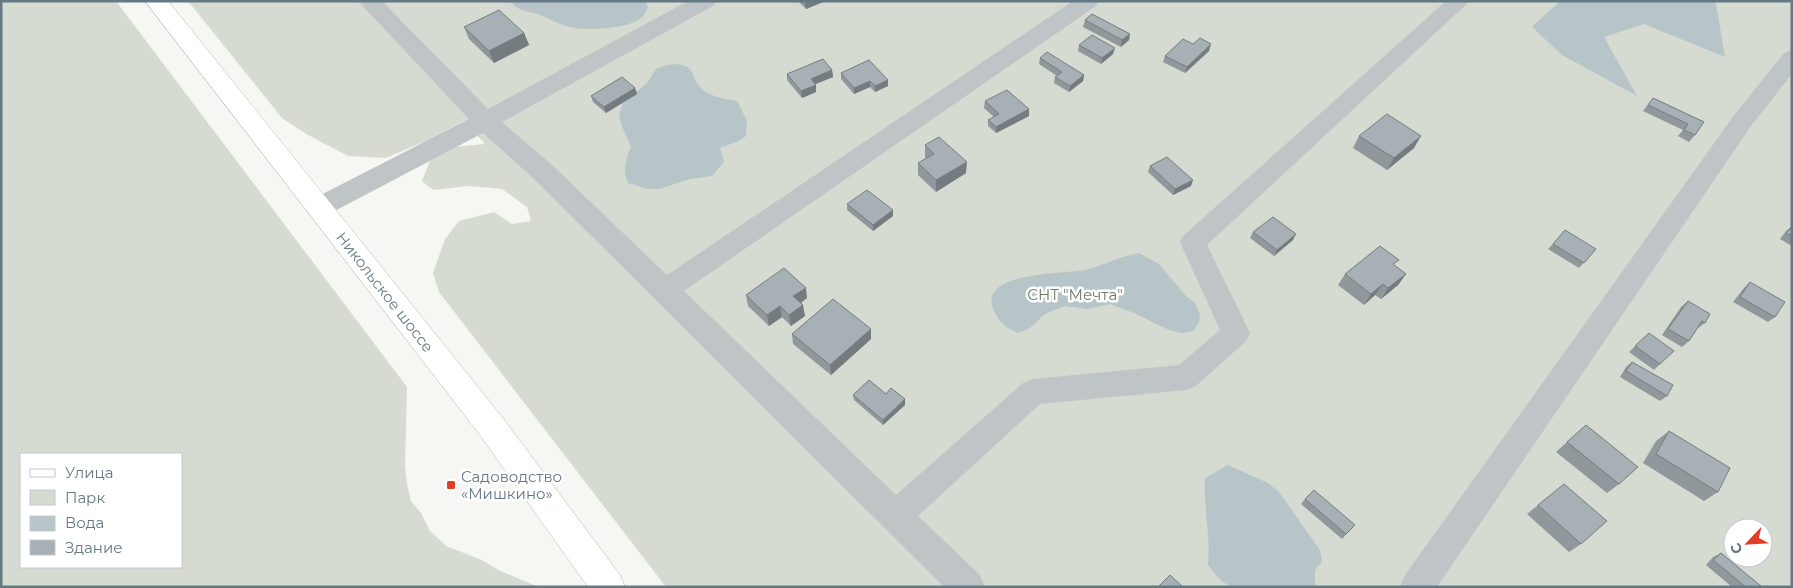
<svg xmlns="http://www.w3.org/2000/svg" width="1793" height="588" font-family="Montserrat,sans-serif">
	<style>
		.green { fill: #d6dbd1; fill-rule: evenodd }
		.water { fill: #b7c5c8 }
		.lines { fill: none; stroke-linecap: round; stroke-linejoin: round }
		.major-casing { stroke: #b2b8bb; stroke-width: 1 }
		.minor { fill: #bfc4c7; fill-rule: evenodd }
		.major { fill: #fff; fill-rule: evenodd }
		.wall { fill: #90989c }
		.shaded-wall { fill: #757c7f }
		.building { fill: #a7b1b5; stroke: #757c7f }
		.poi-dot { fill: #e33d25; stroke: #fff; stroke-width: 2 }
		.labels { text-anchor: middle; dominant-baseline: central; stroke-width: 5; stroke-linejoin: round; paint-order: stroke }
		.street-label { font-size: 15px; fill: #657984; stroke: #fff }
		.park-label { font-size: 15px; fill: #6b7b64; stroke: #fff }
		.poi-label { font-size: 15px; fill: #657984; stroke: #fff; text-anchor: start }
	</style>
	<rect width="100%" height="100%" fill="#f6f6f2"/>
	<g class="green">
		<path d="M1,1H116L407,387L405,466L407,484L411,501L421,513L430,531L446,546L482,560L498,570L539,587H1ZM21,454H181V567H21Z"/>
		<path d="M188,1H1792V587H666L439,292L433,273L445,239L459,221L494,212L512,224L531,221L527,207L502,189L468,186L433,190L422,181L430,161L453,147L485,144L464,121L428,140L386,158L348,156L308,135L282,118ZM1733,528H1763V558H1733Z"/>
	</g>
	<g class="water">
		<path d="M510,1H645L648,7C646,11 644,17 640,19C624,29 588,31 570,27C558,25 549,18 538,14C527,11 517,11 510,1Z"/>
		<path d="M1560,1H1714L1716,4L1725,57L1644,24L1604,37L1637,96L1562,55L1532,27Z"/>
		<path d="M678,64C697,67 690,76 700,87C709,97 725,99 737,101L747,121L746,136L739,141L720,148L724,162L712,176L690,179L659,189H647L628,183C623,171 625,159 631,147L621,124L619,115L623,103L647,83L656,69L667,65Z"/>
		<path d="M1139,253L1159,264L1186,296L1195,303L1200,314L1199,323L1193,331L1182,333L1169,330L1134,313L1110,304L1088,309L1064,306L1045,314L1030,328L1018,333C1006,328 1000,323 994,311C975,271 1065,274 1085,270C1103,266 1120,256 1139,253Z"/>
		<path d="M1228,465L1268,483L1279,492L1320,550L1322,562L1315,570V587H1232L1221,581L1208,565C1211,536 1203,507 1205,478Z"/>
	</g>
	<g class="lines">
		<g class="major-casing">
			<path id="major" d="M145,1H168L502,417L620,575L625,587H588L480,435Z"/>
		</g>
		<g class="minor">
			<path d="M358,1H382L488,109L688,1H716L713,6L502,122L551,164L667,275L1073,1H1099L1096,6L684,291L896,495L1023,383L1033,379L1179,365L1220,330L1180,242L1184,235L1446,1H1470L1207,245L1250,333L1246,341L1196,386L1186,390L1040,404L918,516L980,575L985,587H944L533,178L483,133L327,215L318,218L309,215L305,208L309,201L469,119Z"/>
			<path d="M1792,50V74L1751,126L1437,587H1400L1405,575L1735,114L1784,53Z"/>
		</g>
		<use href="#major" class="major"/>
	</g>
	<g class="wall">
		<path d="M798,1H823V2L806,9Z"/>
		<path d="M1085,20L1130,34L1129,40L1121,47L1083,27Z"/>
		<path d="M464,27L524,33L529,45L494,63L469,39Z"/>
		<path d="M1193,44L1209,51L1185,73L1163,62L1165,56Z"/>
		<path d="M1079,45L1113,54L1101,64L1078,51Z"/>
		<path d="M1040,58L1084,75L1083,81L1069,92L1054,83L1055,77L1057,76L1039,64Z"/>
		<path d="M832,70L833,77L815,84L816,92L802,98L787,80V74Z"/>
		<path d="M841,73L888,80V86L875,92L870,87L854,94L841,79Z"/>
		<path d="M635,88L637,94L606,113L593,102L591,96Z"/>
		<path d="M1653,98L1704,122L1695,135L1689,142L1678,136L1683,130L1643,111Z"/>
		<path d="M985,101L1029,109V116L996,133L988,126V120L994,117L984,108Z"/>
		<path d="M1359,136L1414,148L1387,170L1353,148Z"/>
		<path d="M925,145L966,173L936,192L918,175V163L926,158L925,157Z"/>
		<path d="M1150,166L1191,186L1173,195L1148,172Z"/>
		<path d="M847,204L893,216L873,231L847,210Z"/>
		<path d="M1792,226V246L1780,239L1786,231Z"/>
		<path d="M1253,232L1293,240L1274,256L1250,238Z"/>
		<path d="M1553,244L1596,249L1579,268L1548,249Z"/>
		<path d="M1395,266L1406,274L1398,285L1381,299L1375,295L1364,305L1338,285L1345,274Z"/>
		<path d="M1750,282L1775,317L1768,322L1733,302L1744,288Z"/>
		<path d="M746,295L807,298L801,303L805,316L791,326L782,317L769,326L748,306Z"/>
		<path d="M1688,301L1705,323L1698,328H1697L1689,341L1682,347L1662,335L1681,307Z"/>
		<path d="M871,329V339L831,375L793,344L792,334Z"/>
		<path d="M1649,333L1660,364L1654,370L1629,352Z"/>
		<path d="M1632,362L1667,396L1660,401L1620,377L1626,367Z"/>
		<path d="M853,395L905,405L883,425L854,400Z"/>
		<path d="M1586,425L1619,484L1607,493L1556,452Z"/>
		<path d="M1669,431L1718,492L1704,501L1643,463L1656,441Z"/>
		<path d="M1564,484L1581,544L1569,552L1527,514Z"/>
		<path d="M1305,499L1355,525L1342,539L1301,504Z"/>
		<path d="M1721,553L1762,587H1732L1706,565L1713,557Z"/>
	</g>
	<g class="shaded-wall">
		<path d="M809,1H823V2L806,9L805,3Z"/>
		<path d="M524,33L529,45L494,63L489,51Z"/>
		<path d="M1130,34L1129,40L1121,47L1122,40Z"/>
		<path d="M1211,44L1209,51L1185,73L1187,67Z"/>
		<path d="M1115,48L1113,54L1101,64L1102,58Z"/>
		<path d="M832,70L833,77L811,86V79Z"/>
		<path d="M1084,75L1083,81L1069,92L1070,86Z"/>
		<path d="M888,80V86L875,92V86Z"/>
		<path d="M870,81V87L854,94V88Z"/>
		<path d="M816,85V92L802,98L801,91Z"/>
		<path d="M635,88L637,94L606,113L604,107Z"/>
		<path d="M1029,109V116L996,133V127Z"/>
		<path d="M1421,136L1414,148L1387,170L1394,158Z"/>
		<path d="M967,162L966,173L936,192V180Z"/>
		<path d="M1193,180L1191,186L1173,195L1175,189Z"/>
		<path d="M893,210V216L873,231V225Z"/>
		<path d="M1296,234L1293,240L1274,256L1277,250Z"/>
		<path d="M1406,274L1398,285L1381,299L1388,288Z"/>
		<path d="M1383,284L1375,295L1364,305L1371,294Z"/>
		<path d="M806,288L807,298L795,307L793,296Z"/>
		<path d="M803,305L805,316L791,326L789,315Z"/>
		<path d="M780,306L782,317L769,326L767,315Z"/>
		<path d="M871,329V339L831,375L830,365Z"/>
		<path d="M905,399V405L883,425V420Z"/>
	</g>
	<g class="building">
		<path d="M499,10L524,33L489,51L464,27Z"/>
		<path d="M1092,14L1130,34L1122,40L1085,20Z"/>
		<path d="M1092,35L1115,48L1102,58L1079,45Z"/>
		<path d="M1200,38L1211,44L1187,67L1165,56L1183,39L1193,44Z"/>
		<path d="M1047,52L1084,75L1070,86L1055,77L1062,72L1040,58Z"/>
		<path d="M823,59L832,70L811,79L816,85L801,91L787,74Z"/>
		<path d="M869,60L888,80L875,86L870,81L854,88L841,73Z"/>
		<path d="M622,77L635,88L604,107L591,96Z"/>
		<path d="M1007,90L1029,109L996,127L988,120L999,114L985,101Z"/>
		<path d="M1653,98L1704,122L1695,135L1684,130L1688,124L1648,105Z"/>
		<path d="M1387,114L1421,136L1394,158L1359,136Z"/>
		<path d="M939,137L967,162L936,180L918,163L934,154L925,145Z"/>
		<path d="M1167,157L1193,180L1175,189L1150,166Z"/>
		<path d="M867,190L893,210L873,225L847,204Z"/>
		<path d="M1273,217L1296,234L1277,250L1253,232Z"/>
		<path d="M1792,227V236L1786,233Z"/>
		<path d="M1565,230L1596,249L1584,263L1553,244Z"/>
		<path d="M1380,246L1399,260L1393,264L1406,274L1388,288L1383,284L1371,294L1345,274Z"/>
		<path d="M784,268L806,288L793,296L803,305L789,315L780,306L767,315L746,295Z"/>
		<path d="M1750,282L1785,302L1775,317L1740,297Z"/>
		<path d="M833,299L871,329L830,365L792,334Z"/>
		<path d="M1688,301L1710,314L1705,323L1702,321L1689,341L1668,329Z"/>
		<path d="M1649,333L1674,351L1660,364L1635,346Z"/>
		<path d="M1632,362L1673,385L1667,396L1626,371Z"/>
		<path d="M869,380L886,394L891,388L905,399L883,420L853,395Z"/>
		<path d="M1586,425L1638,467L1619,484L1567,442Z"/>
		<path d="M1669,431L1730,468L1718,492L1656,454Z"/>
		<path d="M1564,484L1607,521L1581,544L1538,505Z"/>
		<path d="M1314,490L1355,525L1346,534L1305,499Z"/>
		<path d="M1721,553L1762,587H1746L1713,560Z"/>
		<path d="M1170,575L1183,587H1158Z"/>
	</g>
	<rect class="poi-dot" x="446" y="480" width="10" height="10" rx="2.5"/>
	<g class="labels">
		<g class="street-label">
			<text transform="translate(385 292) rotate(52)">Никольское шоссе</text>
		</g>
		<g class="park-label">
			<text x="1075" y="294">СНТ "Мечта"</text>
		</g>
		<g class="poi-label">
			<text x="461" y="476">Садоводство<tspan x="461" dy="17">«Мишкино»</tspan></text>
		</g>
	</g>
	<rect width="1793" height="588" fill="none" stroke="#657984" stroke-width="5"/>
	<rect x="20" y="453" width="162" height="115" fill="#ffffff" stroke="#c1c9ce"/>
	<rect x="30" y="469" width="25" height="8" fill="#ffffff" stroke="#c1c9ce"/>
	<text x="65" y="478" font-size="15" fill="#657984">Улица</text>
	<rect x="30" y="490" width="25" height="15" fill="#d6dbd1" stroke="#c1c9ce"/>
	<text x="65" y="503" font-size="15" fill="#657984">Парк</text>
	<rect x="30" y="516" width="25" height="15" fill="#b7c5c8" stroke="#c1c9ce"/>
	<text x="65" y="528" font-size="15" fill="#657984">Вода</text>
	<rect x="30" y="540" width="25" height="15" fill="#a7b1b5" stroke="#c1c9ce"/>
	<text x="65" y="553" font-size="15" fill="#657984">Здание</text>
	<g transform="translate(1748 543) rotate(245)"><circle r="24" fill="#ffffff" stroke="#c1c9ce"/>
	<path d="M0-4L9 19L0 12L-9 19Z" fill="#e33d25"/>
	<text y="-8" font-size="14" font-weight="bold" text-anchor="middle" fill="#657984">С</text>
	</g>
</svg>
